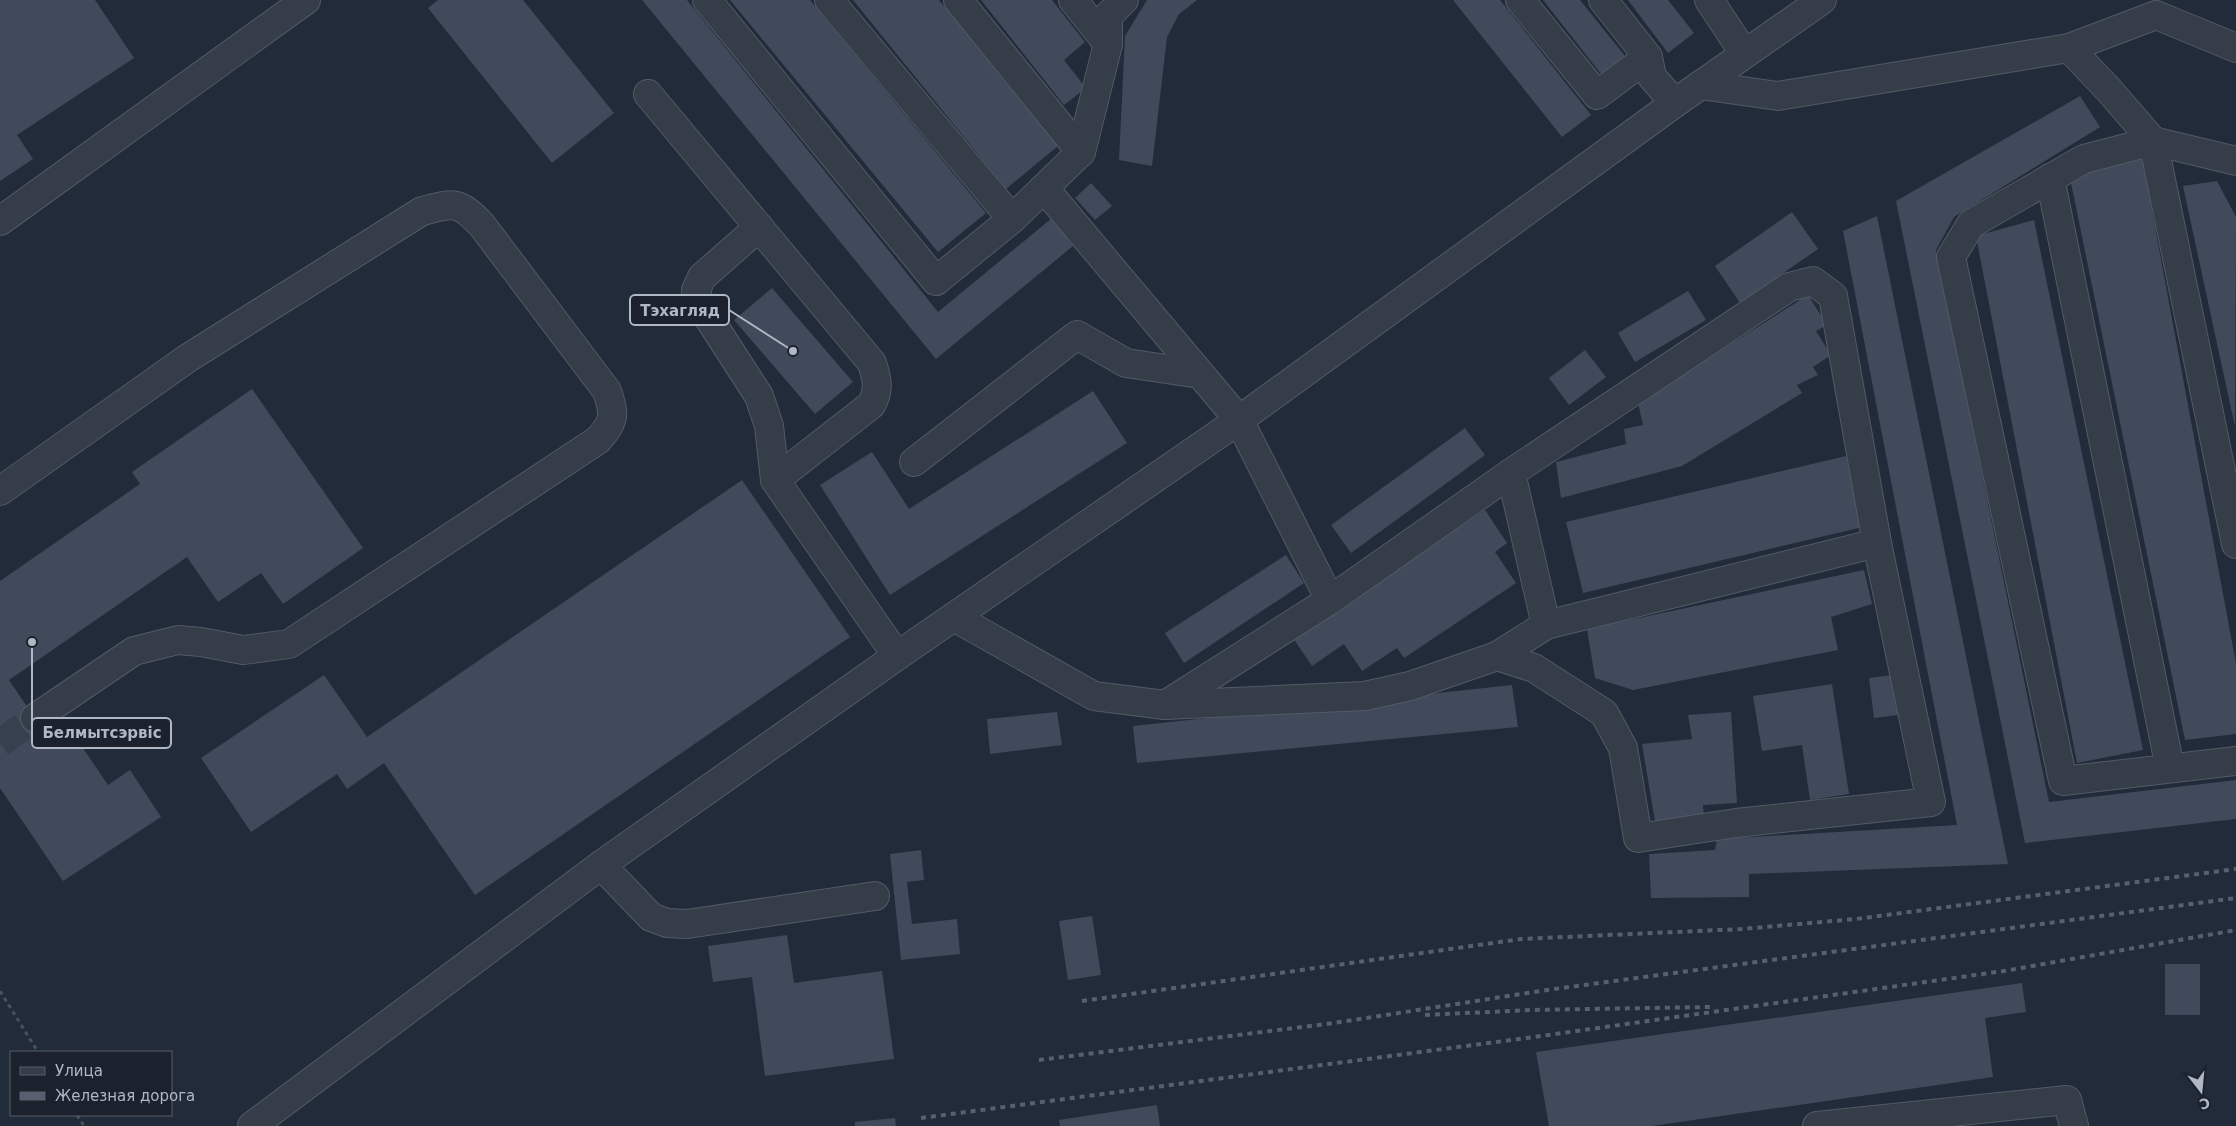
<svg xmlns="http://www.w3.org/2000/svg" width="2236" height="1126" font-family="'DejaVu Sans',sans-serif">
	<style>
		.building { fill: #414a5b }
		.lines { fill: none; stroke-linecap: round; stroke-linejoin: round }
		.minor-tunnel { stroke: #37404e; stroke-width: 28; stroke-dasharray: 28 14; stroke-linecap: butt }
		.minor-casing { stroke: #535a67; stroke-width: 30 }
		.path { stroke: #435559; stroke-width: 3; stroke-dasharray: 4 4; stroke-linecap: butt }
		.minor { stroke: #353d49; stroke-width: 28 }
		.rail { stroke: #576070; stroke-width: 4; stroke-dasharray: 5 5; stroke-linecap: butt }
		.leader { fill: none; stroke: #b0b7c5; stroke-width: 2 }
		.callout-dot { fill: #b0b7c5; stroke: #1b222e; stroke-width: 2 }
		.callout { fill: #1b222e; stroke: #b0b7c5; stroke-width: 2 }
		.callout-label { font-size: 15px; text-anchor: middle; font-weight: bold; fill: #b0b7c5 }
	</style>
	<rect width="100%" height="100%" fill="#222b39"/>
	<g class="building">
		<path d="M0,0H95L134,58L17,135L33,159L0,181Z"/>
		<path d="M438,0H523L614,113L552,163L428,8Z"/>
		<path d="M642,0H687L938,312L1052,218L1073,246L936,359Z"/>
		<path d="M730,0H810L986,213L938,252Z"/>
		<path d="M853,0H939L1058,146L1006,189Z"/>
		<path d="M981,0H1052L1085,42L1064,60L1086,88L1064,105Z"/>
		<path d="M1147,0H1197L1179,14L1167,37L1152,166L1119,160L1125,36Z"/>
		<path d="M1453,0H1500L1591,115L1562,137Z"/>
		<path d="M1543,0H1580L1629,61L1605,79Z"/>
		<path d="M1628,0H1668L1694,33L1668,53Z"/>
		<path d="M2080,96L2100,127L1954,217L1936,250L2049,802L2236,780V819L2025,843L1896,201Z"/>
		<path d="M2142,157L2236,664V734L2185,740L2069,173Z"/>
		<path d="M2217,181L2236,217L2235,427L2183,186Z"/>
		<path d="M1091,183L1112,206L1095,220L1075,198Z"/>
		<path d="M1792,212L1818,249L1740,303L1715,266Z"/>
		<path d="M1877,216L2008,864L1749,874V897L1651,898L1649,854L1715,850L1717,839L1957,825L1843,231Z"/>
		<path d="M2034,220L2143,750L2077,763L1976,236Z"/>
		<path d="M772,288L853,382L815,414L734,320Z"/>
		<path d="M1688,291L1706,320L1635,362L1618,333Z"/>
		<path d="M1808,295L1827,325L1816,331L1831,355L1813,367L1818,375L1797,385L1802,393L1682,466L1561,498L1556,462L1626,444L1624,429L1643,425L1638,403Z"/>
		<path d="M1585,350L1606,377L1569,405L1549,378Z"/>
		<path d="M252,389L363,548L283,604L261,573L218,602L187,557L9,680L47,736L66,723L108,785L130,770L161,817L63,881L0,788V581L140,484L132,472Z"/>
		<path d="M1093,391L1127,443L890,595L820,485L872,452L909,509Z"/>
		<path d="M1465,428L1485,455L1351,553L1331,525Z"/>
		<path d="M1846,456L1863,527L1583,593L1566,522Z"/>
		<path d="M742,480L850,637L475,895L384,763L347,789L337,774L251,832L201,758L324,675L367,737Z"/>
		<path d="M1485,510L1507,543L1495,552L1516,583L1404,658L1397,648L1362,671L1344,644L1312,666L1293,638Z"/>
		<path d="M1286,555L1304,583L1184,663L1165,633Z"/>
		<path d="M1864,570L1872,604L1831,617L1838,650L1633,690L1595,678L1587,629Z"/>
		<path d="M1893,675L1898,715L1874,718L1869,678Z"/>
		<path d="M1832,684L1849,794L1810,800L1802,745L1762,751L1753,696Z"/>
		<path d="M1512,685L1518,727L1137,763L1133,726Z"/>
		<path d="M1057,712L1062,745L990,754L987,719Z"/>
		<path d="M1731,712L1737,803L1703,805L1704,817L1655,821L1642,744L1692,739L1688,715Z"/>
		<path d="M921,850L924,880L907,882L912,924L957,919L960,954L901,960L890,854Z"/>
		<path d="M1092,916L1101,975L1068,980L1059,921Z"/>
		<path d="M787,935L794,983L882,971L894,1059L765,1076L752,977L713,982L708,946Z"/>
		<rect x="2165" y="964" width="35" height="51"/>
		<path d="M2022,983L2026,1012L1985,1018L1993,1077L1652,1126H1549L1536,1052Z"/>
		<path d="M1157,1105L1160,1126H1060L1059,1120Z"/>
		<path d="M895,1118L896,1126H855V1122Z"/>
	</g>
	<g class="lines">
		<path class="minor-tunnel" d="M0,743L35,718"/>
		<g class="minor-casing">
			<g id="minor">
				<path d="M707,0L936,281L1012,219L1081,152L1108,44V16L1124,0"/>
				<path d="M829,0L1012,219"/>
				<path d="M958,0L1081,152"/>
				<path d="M1073,0L1108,44"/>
				<path d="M1520,0L1597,95L1648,57"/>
				<path d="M1603,0L1648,57L1652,77L1675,103"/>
				<path d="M1709,0L1744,53"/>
				<path d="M2069,48L2108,89L2153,141L2236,544"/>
				<path d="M1700,85L1778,96L2069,48L2156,15L2236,48"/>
				<path d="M648,94L872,363C877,379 880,390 871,405L775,480L897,656"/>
				<path d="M2236,161L2153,141L2084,159L1971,224L1951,257L2063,781L2236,761"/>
				<path d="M2050,178L2170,768"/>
				<path d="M1044,188L1239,420L1330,600"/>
				<path d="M0,221L306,0"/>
				<path d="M759,227L702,277L696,290L699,303L759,396L769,426L775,480"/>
				<path d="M914,462L1077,335L1126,363L1200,374"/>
				<path d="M1511,473L1546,625"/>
				<path d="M0,491L188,358L422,211C454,203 457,200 481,224L607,391C615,415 615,421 598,440L289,644L243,650L201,642L178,640L134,651L35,718"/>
				<path d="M954,617L1094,696L1165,705L1365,696L1410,686L1497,656L1546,625L1877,543"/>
				<path d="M1165,705L1330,600L1511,473L1789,287L1813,281L1833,296L1877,543L1931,802L1736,823L1638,838L1623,748L1604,713L1534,668L1497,656"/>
				<path d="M601,865L651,917L667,923L687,924L875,896"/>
				<path d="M252,1126L601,865L897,656L1239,420L1675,103L1822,0"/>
				<path d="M1817,1126L2067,1100L2074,1126"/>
			</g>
		</g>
		<g class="path">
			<path d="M0,991L38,1052"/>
			<path d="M77,1115L84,1126"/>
		</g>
		<use href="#minor" class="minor"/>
		<g class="rail">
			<path d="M1082,1001L1521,939L1742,929L1856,919L2236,869"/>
			<path d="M1425,1015L1530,1010L1712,1007"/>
			<path d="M1039,1060L1334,1023L1547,990L2236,898"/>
			<path d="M921,1118L1534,1037L2004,971L2236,930"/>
		</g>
	</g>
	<path class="leader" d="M793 351L729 310M32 642L32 733"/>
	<g class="callout-dot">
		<circle cx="793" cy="351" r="5"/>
		<circle cx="32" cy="642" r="5"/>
	</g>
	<g class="callout">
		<rect x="630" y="295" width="99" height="30" rx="5"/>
		<rect x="32" y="718" width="139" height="30" rx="5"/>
	</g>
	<g class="callout-label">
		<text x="680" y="316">Тэхагляд</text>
		<text x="102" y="738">Белмытсэрвіс</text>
	</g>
	<rect x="10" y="1051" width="162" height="65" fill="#1b222e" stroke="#575e6a"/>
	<rect x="20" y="1067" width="25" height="8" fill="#353d49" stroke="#575e6a"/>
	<text x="55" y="1076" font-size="15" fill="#b0b7c5">Улица</text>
	<rect x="20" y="1092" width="25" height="8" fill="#576070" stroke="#575e6a"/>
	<text x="55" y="1101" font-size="15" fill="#b0b7c5">Железная дорога</text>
	<g transform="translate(2201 1091) rotate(164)" stroke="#1b222e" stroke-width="4" paint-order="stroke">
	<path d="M0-4L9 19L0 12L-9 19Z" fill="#b0b7c5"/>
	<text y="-8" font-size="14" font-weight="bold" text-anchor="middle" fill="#b0b7c5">С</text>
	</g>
</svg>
